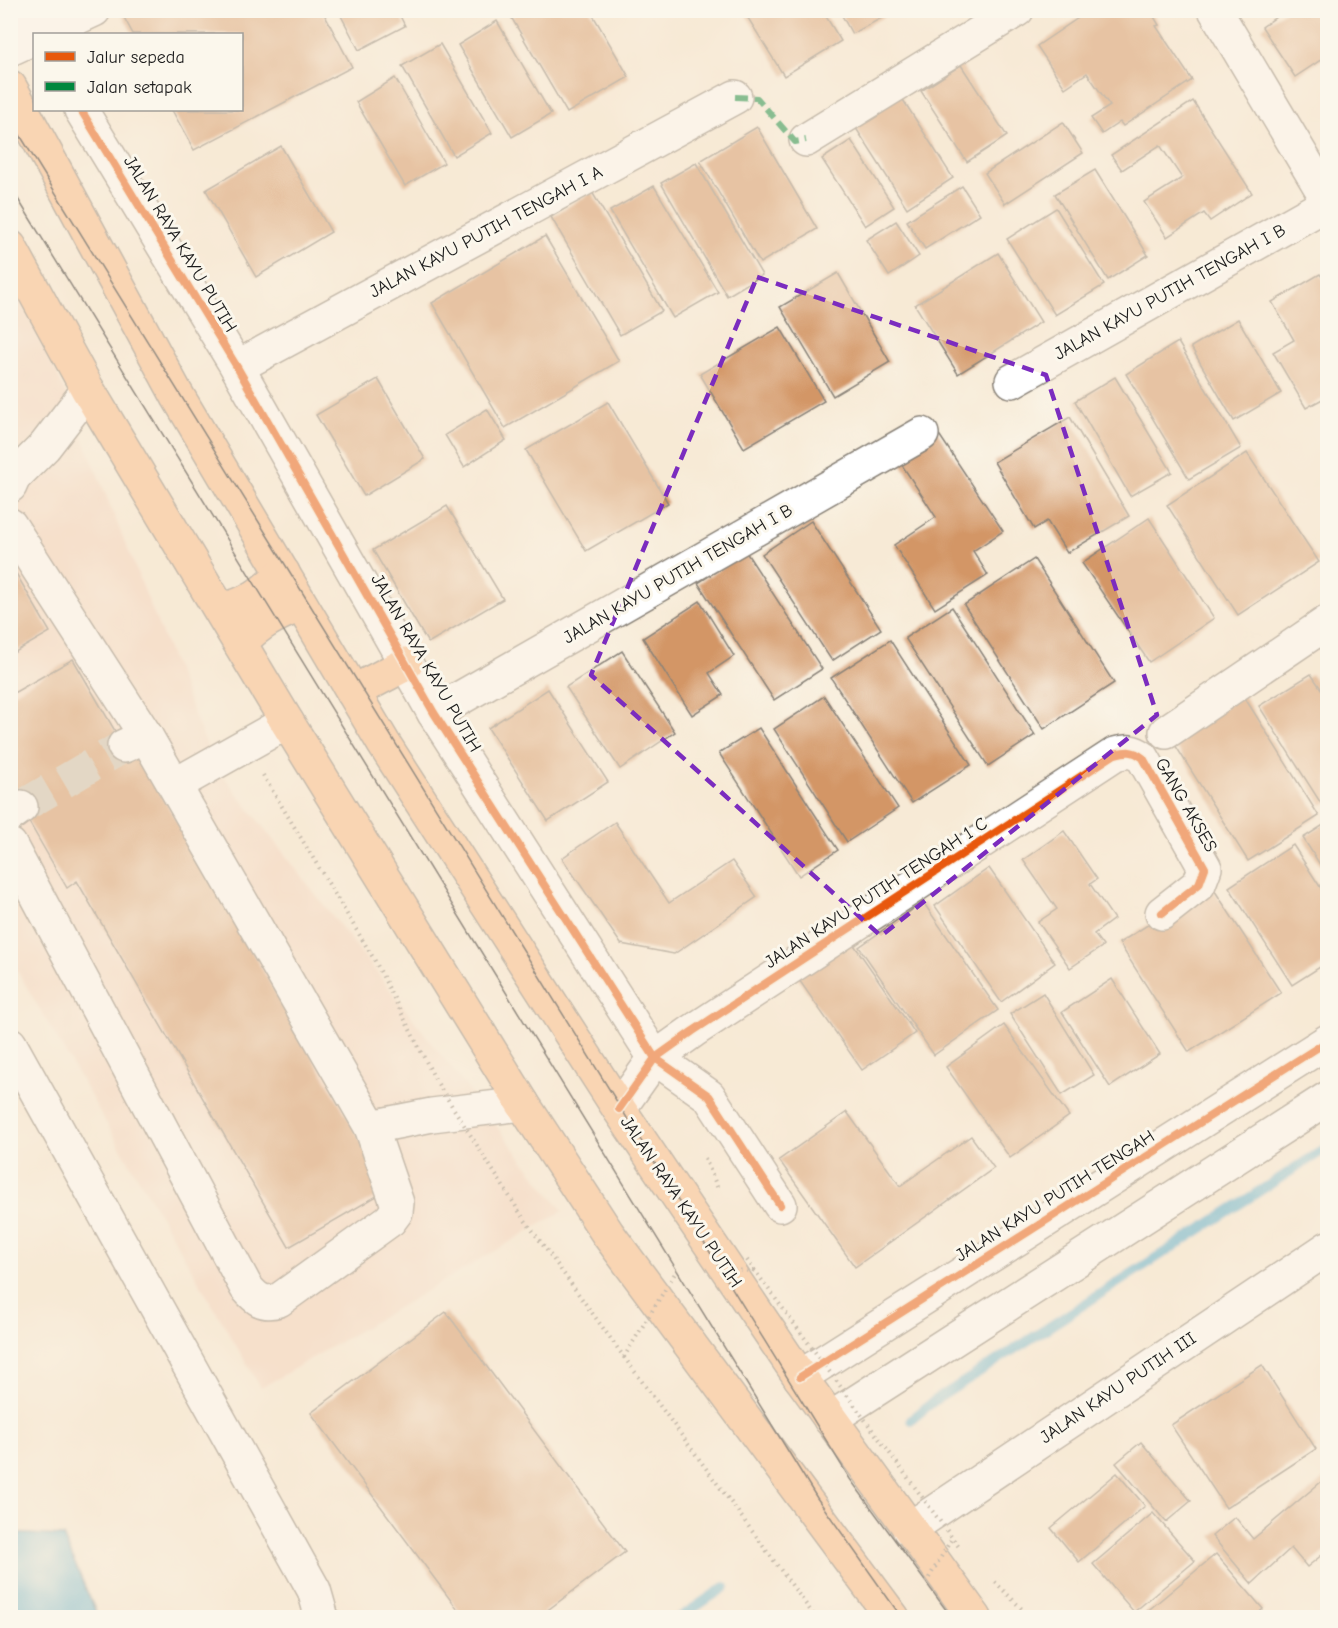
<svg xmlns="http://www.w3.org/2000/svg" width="1338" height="1628" font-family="'Comic Neue',sans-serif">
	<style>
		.built { fill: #f3d4bf }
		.water { fill: #52aed0; stroke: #376576; stroke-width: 1.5 }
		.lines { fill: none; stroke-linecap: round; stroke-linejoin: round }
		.stream { stroke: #52aed0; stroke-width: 10 }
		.building { fill: #d39666 }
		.minor-tunnel { stroke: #cbc1b1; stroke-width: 33; stroke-dasharray: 33 16; stroke-linecap: butt }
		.minor-casing { stroke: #8a8379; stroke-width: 36 }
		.major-casing { stroke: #8a8379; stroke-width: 36 }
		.path { stroke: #8a8379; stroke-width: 4; stroke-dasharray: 1.5 4.5; stroke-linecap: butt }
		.minor { stroke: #fff; stroke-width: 33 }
		.major { stroke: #fabc8b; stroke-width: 33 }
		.tram { stroke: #1c1c1c; stroke-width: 1.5 }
		.path-bridge { stroke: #8a8379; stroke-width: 4; stroke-dasharray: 1.5 4.5; stroke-linecap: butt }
		.quiet { stroke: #00873e; stroke-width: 6; stroke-dasharray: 12 6; stroke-linecap: butt }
		.cycleway-casing { stroke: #fbf7ec; stroke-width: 11 }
		.cycleway { stroke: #e8590c; stroke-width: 8 }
		.marked { fill: none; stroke: #7b2cbf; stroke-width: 4.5; stroke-dasharray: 12 8; stroke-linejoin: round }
		.labels { text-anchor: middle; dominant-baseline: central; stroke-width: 6; stroke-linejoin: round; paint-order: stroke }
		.street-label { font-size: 18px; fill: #1c1c1c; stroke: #fbf7ec }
	</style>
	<rect width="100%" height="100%" fill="#fbf7ec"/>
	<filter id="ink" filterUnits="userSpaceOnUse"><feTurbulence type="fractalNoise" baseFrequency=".0167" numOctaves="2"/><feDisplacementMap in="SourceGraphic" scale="12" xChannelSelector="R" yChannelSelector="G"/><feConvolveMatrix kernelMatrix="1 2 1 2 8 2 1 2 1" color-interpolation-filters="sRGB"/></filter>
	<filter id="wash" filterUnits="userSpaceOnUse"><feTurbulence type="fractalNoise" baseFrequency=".008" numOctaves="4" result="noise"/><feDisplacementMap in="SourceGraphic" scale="24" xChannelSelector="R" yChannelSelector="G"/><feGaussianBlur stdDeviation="1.35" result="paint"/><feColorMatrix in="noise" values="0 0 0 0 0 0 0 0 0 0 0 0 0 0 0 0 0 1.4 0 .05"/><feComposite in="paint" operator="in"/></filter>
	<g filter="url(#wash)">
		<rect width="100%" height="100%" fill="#f7ead6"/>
		<path class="built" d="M10,266L22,286L214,764L563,1211L261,1388L11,960Z"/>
		<path class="water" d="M11,1533L63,1536L98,1617H11Z"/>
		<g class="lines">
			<g class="stream">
				<path d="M911,1420L934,1401L1328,1147"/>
				<path d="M679,1618L725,1587"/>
			</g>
		</g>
		<g id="blocks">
			<g class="building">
				<path d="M120,10H322L352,67L194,150L172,110H242V34H133Z"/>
				<path d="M338,10H397L405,26L359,50Z"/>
				<path d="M521,10H590L629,77L567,113L511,17Z"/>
				<path d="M743,10H822L841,41L784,76Z"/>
				<path d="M839,10H890L891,13L852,34Z"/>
				<path d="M1090,10H1150L1159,25L1156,26L1192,80L1123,126L1120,122L1102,134L1091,118L1110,106L1087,73L1065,88L1037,46Z"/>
				<path d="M1286,10H1328V55L1295,77L1262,27Z"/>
				<path d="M497,21L551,114L512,137L458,45Z"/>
				<path d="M440,44L492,133L454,156L402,66Z"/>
				<path d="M961,65L1007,136L967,162L921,91Z"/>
				<path d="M395,78L444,163L405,186L356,102Z"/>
				<path d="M898,92L953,178L907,208L852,122Z"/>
				<path d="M1193,101L1252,193L1210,221L1204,213L1167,237L1144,202L1182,178L1160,145L1122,170L1111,155Z"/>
				<path d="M1063,122L1083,153L1005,204L985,173Z"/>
				<path d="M757,127L817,229L760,263L700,161Z"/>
				<path d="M851,140L894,207L865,226L822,159Z"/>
				<path d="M281,146L331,232L256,277L206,190Z"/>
				<path d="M696,163L762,275L727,296L661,183Z"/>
				<path d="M1095,170L1148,255L1108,280L1055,194Z"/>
				<path d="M654,186L718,292L673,318L610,211Z"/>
				<path d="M962,186L980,214L925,249L907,221Z"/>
				<path d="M592,192L662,311L620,335L551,217Z"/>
				<path d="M1056,208L1104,285L1055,315L1007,239Z"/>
				<path d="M896,221L919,256L889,276L866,240Z"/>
				<path d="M545,236L619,361L505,428L432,303Z"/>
				<path d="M998,253L1041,322L958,374L915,305Z"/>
				<path d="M838,273L890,362L833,396L780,307Z"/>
				<path d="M1320,274L1328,285V396L1306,408L1273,352L1294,340L1272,302Z"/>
				<path d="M1238,319L1281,393L1234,421L1191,347Z"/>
				<path d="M780,327L824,401L744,448L700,374Z"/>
				<path d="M1178,342L1241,448L1189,479L1126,374Z"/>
				<path d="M1115,377L1172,472L1130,496L1075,401Z"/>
				<path d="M378,379L425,459L364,496L316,415Z"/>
				<path d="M608,402L668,503L586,551L526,450Z"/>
				<path d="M487,409L506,440L464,467L445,435Z"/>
				<path d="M1070,417L1129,516L1067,553L1047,521L1034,529L994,462Z"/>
				<path d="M936,430L1003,531L973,551L988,575L935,609L894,545L936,517L896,456Z"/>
				<path d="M1247,453L1319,562L1238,615L1167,505Z"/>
				<path d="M447,506L503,599L428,643L373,550Z"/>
				<path d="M1149,518L1214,618L1149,662L1082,563Z"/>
				<path d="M811,521L881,629L832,661L762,554Z"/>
				<path d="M746,552L822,669L774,700L698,583Z"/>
				<path d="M1034,559L1114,683L1044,729L964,605Z"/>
				<path d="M10,563L50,632L10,655Z"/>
				<path d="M700,601L734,656L709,673L723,695L692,715L643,638Z"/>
				<path d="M952,607L1035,735L988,766L905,638Z"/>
				<path d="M890,640L971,765L912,803L831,678Z"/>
				<path d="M622,651L675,732L620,769L566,687Z"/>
				<path d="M73,659L129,755L136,751L389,1189L289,1247L77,881L67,888L10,789V695Z"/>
				<path d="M1311,674L1328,699V802L1322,805L1259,706Z"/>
				<path d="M548,689L608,782L548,821L488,728Z"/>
				<path d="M1243,695L1319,816L1248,861L1172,740Z"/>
				<path d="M824,696L898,808L847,842L774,729Z"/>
				<path d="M759,728L838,850L799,876L719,753Z"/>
				<path d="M615,822L669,903L732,861L757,897L674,954L621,944L562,858Z"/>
				<path d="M1328,822V877L1303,838Z"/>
				<path d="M1064,831L1097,879L1090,884L1114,919L1094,934L1103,946L1070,968L1038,922L1057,909L1023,860Z"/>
				<path d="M1293,845L1328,899V962L1292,985L1229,887Z"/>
				<path d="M989,868L1055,963L1001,1002L935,906Z"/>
				<path d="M1211,885L1281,993L1189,1052L1119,943Z"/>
				<path d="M923,902L998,1010L934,1055L859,947Z"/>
				<path d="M850,939L915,1033L862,1070L797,977Z"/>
				<path d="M1112,979L1160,1054L1110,1087L1062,1012Z"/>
				<path d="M1043,993L1094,1075L1062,1095L1010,1014Z"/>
				<path d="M1004,1025L1069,1116L1010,1158L946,1067Z"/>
				<path d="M847,1112L900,1186L971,1136L994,1168L855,1267L779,1160Z"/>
				<path d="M446,1312L625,1552L537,1618H464L311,1413Z"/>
				<path d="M1262,1365L1316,1449L1226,1508L1171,1425Z"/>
				<path d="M1141,1442L1191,1501L1166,1522L1116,1463Z"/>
				<path d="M1117,1473L1145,1506L1079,1562L1051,1528Z"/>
				<path d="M1328,1476V1550L1307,1567L1291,1548L1252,1584L1212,1536L1235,1517L1253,1539Z"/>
				<path d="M1153,1513L1195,1561L1134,1612L1093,1564Z"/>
				<path d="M1216,1554L1263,1609L1253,1618H1139Z"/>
			</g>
		</g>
	</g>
	<g filter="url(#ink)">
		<use href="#blocks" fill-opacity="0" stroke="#8a8379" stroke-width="1.5"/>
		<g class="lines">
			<path class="minor-tunnel" d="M21,807L124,746"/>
			<g class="minor-casing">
				<g id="minor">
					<path d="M24,10L35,34"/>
					<path d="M1215,10L1328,200"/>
					<path d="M42,34L94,10"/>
					<path d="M10,49L34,38"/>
					<path d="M81,110L237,367L434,713L655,1058L709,1096L780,1205"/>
					<path d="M806,140L1017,10"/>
					<path d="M237,367L735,97"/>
					<path d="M1012,381L1328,203"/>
					<path d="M10,486L14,477L45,446L88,390"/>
					<path d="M10,525L146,736"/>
					<path d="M434,713L922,434"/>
					<path d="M1166,732L1328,622"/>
					<path d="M175,785L287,722"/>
					<path d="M10,815L21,807"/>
					<path d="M10,845L246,1287C256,1299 263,1305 279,1300L390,1220L396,1212L397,1203L371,1127L146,736L124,746"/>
					<path d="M10,1044L314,1590L322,1618"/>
					<path d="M619,1109L655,1058L693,1031L1115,754C1127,751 1133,750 1143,758L1205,868L1199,884L1162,913"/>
					<path d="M371,1127L432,1115L523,1104"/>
					<path d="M800,1377L1328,1041"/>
					<path d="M830,1419L1328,1098"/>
					<path d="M909,1529L1328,1248"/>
				</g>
			</g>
			<g class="major-casing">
				<g id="major">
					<path d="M10,87L177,395L384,744L619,1109L800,1377L975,1618"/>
					<path d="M10,247L88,390L287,722L523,1104L608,1234L893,1618"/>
					<path d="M221,610C248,605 264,592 283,573"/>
					<path d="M240,643C259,623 276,614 301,605"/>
					<path d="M353,692L406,664"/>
				</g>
			</g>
			<g class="path">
				<path d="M263,775L374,959L436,1081"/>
				<path d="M705,1158L718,1189"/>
				<path d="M624,1357L816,1618"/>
				<path d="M995,1582L1031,1618"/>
			</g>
			<use href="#minor" class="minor"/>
			<use href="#major" class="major"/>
			<g class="tram">
				<path d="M10,119L850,1479L952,1618"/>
				<path d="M10,186L817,1498L902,1618"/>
			</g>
			<g class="path-bridge">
				<path d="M438,1084L522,1216L624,1357L677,1270"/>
				<path d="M747,1260L959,1547"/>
				<path d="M722,1270L754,1271"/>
				<path d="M926,1583L952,1538"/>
			</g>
			<path class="quiet" d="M735,97L757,98L795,142L806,140"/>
			<g class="cycleway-casing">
				<g id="cycleway">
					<path d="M81,110L237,367L434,713L655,1058L709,1096L780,1205"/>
					<path d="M619,1109L655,1058L693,1031L1115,754C1127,751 1133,750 1143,758L1205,868L1199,884L1162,913"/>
					<path d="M800,1377L1328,1041"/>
				</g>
			</g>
			<use href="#cycleway" class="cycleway"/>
		</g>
	</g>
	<path d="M0 0H1338V1628H0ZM757,277L1046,375L1157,715L881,936L591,675Z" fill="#f7ead6" fill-opacity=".55" fill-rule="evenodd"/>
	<path class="marked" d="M757,277L1046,375L1157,715L881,936L591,675Z"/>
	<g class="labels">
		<g class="street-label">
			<text transform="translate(486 232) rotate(-28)">JALAN KAYU PUTIH TENGAH I A</text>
			<text transform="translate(180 244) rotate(59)">JALAN RAYA KAYU PUTIH</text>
			<text transform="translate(1170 292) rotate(-29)">JALAN KAYU PUTIH TENGAH I B</text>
			<text transform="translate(678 574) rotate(-30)">JALAN KAYU PUTIH TENGAH I B</text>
			<text transform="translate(426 663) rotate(60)">JALAN RAYA KAYU PUTIH</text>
			<text transform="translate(1186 805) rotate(60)">GANG AKSES</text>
			<text transform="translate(876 893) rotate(-33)">JALAN KAYU PUTIH TENGAH 1 C</text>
			<text transform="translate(1055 1196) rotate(-32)">JALAN KAYU PUTIH TENGAH</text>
			<text transform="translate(681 1202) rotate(56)">JALAN RAYA KAYU PUTIH</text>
			<text transform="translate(1118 1388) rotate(-34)">JALAN KAYU PUTIH III</text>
		</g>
	</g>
	<rect width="1338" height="1628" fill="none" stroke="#fbf7ec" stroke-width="36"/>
	<rect x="33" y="33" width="210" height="78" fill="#fbf7ec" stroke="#a29f99" stroke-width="1.5"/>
	<rect x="45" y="52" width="30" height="9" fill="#e8590c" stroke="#a29f99" stroke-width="1.5"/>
	<text x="87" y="63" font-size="18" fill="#1c1c1c">Jalur sepeda</text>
	<rect x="45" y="82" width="30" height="9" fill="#00873e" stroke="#a29f99" stroke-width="1.5"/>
	<text x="87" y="93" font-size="18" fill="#1c1c1c">Jalan setapak</text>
</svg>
